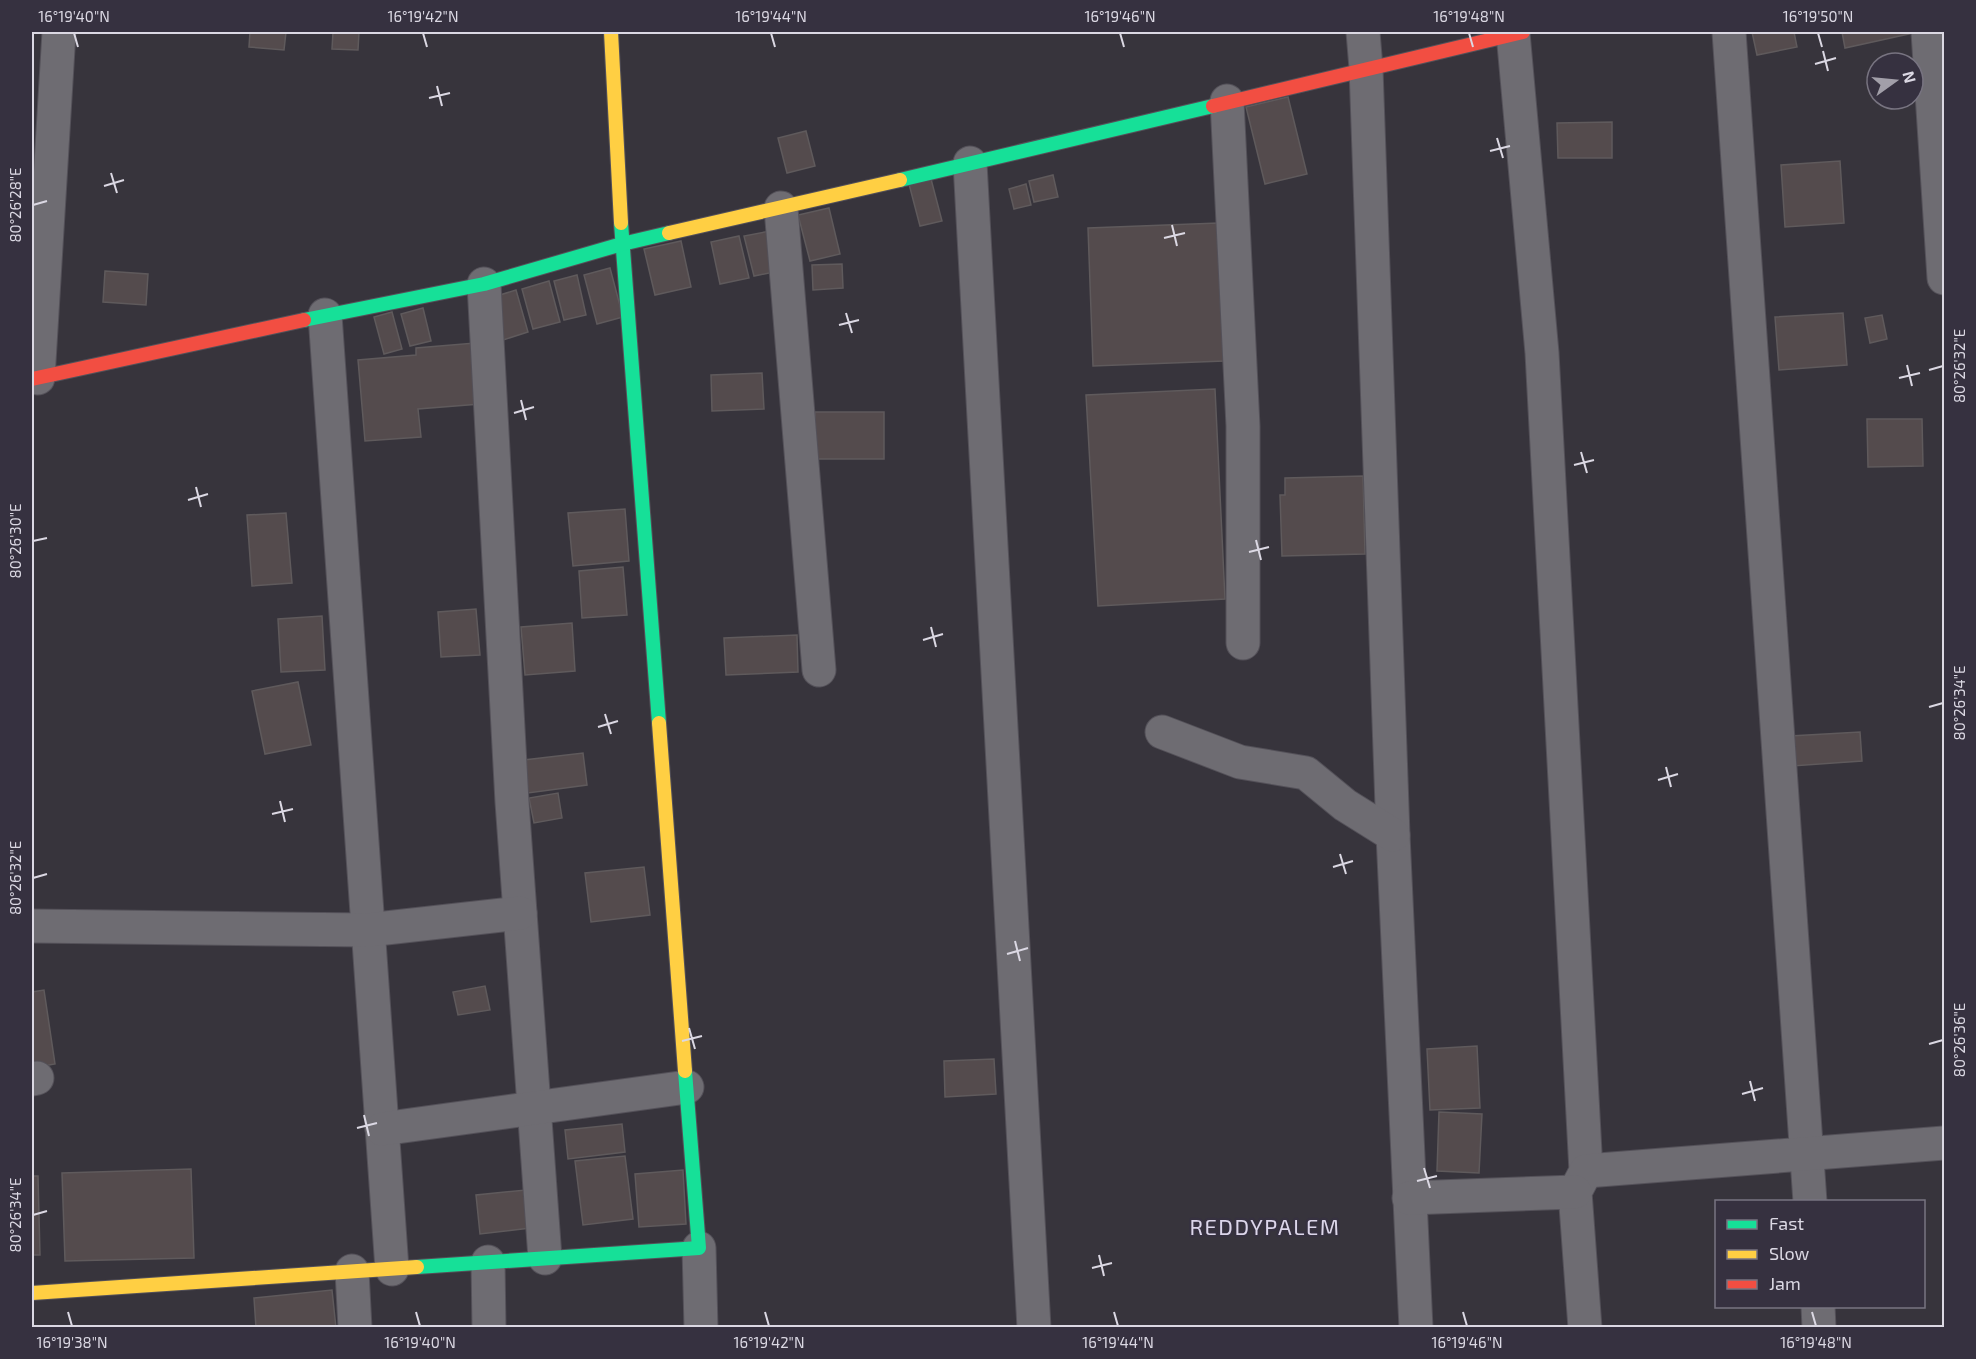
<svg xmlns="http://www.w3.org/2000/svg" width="1976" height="1359" font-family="'Exo 2',sans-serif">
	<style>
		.building { fill: #544b4d; stroke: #5f5a5c; stroke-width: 1.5 }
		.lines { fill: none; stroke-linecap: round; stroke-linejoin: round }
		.street-casing { stroke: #545159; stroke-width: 35 }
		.fast-casing { stroke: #545159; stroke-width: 16 }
		.slow-casing { stroke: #545159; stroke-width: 16 }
		.jam-casing { stroke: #545159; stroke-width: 16 }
		.street { stroke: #6e6c72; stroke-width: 33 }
		.fast { stroke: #16e098; stroke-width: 14 }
		.slow { stroke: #ffcf43; stroke-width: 14 }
		.jam { stroke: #f24e42; stroke-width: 14 }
		.ticks { fill: none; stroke: #dbd8e3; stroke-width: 2 }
		.labels { text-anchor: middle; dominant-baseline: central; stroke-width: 4.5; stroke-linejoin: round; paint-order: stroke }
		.neighbourhood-label { font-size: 22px; letter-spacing: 1.5px; fill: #dcd6ea; stroke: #363140 }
		.neatline { fill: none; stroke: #dbd8e3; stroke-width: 2 }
		.ticks-label { font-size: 15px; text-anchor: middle; fill: #dbd8e3 }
	</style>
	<rect width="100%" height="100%" fill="#37343c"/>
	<g class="building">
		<path d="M250,32H286L284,50L249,47Z"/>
		<path d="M333,32H359L358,50L332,49Z"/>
		<path d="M1752,32H1794L1797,47L1757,55Z"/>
		<path d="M1842,32H1918L1845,48Z"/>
		<path d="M1288,97L1307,174L1265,184L1246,107Z"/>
		<path d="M1612,122V158H1558L1557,123Z"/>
		<path d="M806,131L815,166L787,173L778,138Z"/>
		<path d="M1840,161L1844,223L1785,227L1781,165Z"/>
		<path d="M1053,175L1058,197L1034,202L1029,181Z"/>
		<path d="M931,179L942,221L920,226L909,184Z"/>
		<path d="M1026,184L1031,205L1014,209L1009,189Z"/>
		<path d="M829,208L840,254L810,261L798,215Z"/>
		<path d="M1218,223L1224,361L1093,366L1088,228Z"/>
		<path d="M770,231L779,271L754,276L744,236Z"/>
		<path d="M739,236L749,278L720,284L711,242Z"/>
		<path d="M681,241L691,287L655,295L644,249Z"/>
		<path d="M842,264L843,288L813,290L812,265Z"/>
		<path d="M610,268L623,317L597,324L584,275Z"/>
		<path d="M105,271L148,274L146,305L103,302Z"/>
		<path d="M577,275L586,315L564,320L554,281Z"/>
		<path d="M549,281L560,322L533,329L522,289Z"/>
		<path d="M516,290L528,332L503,340L490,298Z"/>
		<path d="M423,308L431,341L410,346L401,314Z"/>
		<path d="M392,312L402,349L384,354L374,317Z"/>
		<path d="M1843,313L1847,365L1779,370L1775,317Z"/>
		<path d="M1882,315L1887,339L1870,343L1865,318Z"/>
		<path d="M475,343L480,404L418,409L421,437L365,441L358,360L416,355V348Z"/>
		<path d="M762,373L764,409L712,411L711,375Z"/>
		<path d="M1215,389L1225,599L1098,606L1086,395Z"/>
		<rect x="815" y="412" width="69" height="47"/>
		<path d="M1867,419H1922L1923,466L1868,467Z"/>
		<path d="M1363,476L1365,554L1282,556L1280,495H1285V478Z"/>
		<path d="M625,509L629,561L573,566L568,513Z"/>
		<path d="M286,513L292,583L252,586L247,515Z"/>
		<path d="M623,567L627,615L582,618L579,571Z"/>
		<path d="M476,609L480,655L441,657L438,612Z"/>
		<path d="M322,616L325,670L281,672L278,619Z"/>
		<path d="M572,623L575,671L525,675L521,627Z"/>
		<path d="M797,635L798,672L726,675L724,638Z"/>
		<path d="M298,682L311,745L265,754L252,691Z"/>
		<path d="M1860,732L1862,761L1792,766L1790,736Z"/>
		<path d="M583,753L587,785L528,793L524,760Z"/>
		<path d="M558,793L562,818L534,823L529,798Z"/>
		<path d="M644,867L650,915L591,922L585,873Z"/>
		<path d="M485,986L490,1010L458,1015L453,992Z"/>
		<path d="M44,990L55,1064L32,1068V992Z"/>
		<path d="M1477,1046L1480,1108L1430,1110L1427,1049Z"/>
		<path d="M994,1059L996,1094L945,1097L944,1061Z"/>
		<path d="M1439,1112L1482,1114L1479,1173L1437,1171Z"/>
		<path d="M622,1124L625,1152L568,1159L565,1130Z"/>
		<path d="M625,1156L633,1219L583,1225L575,1161Z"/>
		<path d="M191,1169L194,1258L65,1261L62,1173Z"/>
		<path d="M683,1170L686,1224L639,1227L635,1174Z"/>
		<path d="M32,1176H38L40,1255H32Z"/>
		<path d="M526,1190L530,1228L480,1234L476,1195Z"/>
		<path d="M332,1290L336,1328H256L254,1298Z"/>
	</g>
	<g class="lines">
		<g class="street-casing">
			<g id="street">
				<path d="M1363,32L1366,68L1393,835L1416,1328"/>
				<path d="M1729,32L1810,1202"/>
				<path d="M1928,32L1944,278"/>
				<path d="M1513,33L1542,353L1586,1171L1575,1192L1585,1328"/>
				<path d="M1227,101L1243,426V643"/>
				<path d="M970,163L1034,1328"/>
				<path d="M781,208L819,670"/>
				<path d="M484,284L512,802L545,1258"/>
				<path d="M325,315L392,1269"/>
				<path d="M38,378L59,32"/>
				<path d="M1162,732L1240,762L1306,773L1345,805L1393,835"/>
				<path d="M32,926L368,930L520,913"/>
				<path d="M32,1079L37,1078"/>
				<path d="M382,1129L687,1087"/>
				<path d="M1586,1171L1944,1143"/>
				<path d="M1409,1198L1575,1192"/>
				<path d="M699,1248L701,1328"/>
				<path d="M488,1262L489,1328"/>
				<path d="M352,1271L355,1328"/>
				<path d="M1818,1306L1819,1328"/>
			</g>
		</g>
		<g class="fast-casing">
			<g id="fast">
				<path d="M900,180L1213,106"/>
				<path d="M621,223L659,723"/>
				<path d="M304,320L484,284L622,244L669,233"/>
				<path d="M417,1267L699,1248L685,1071"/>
			</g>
		</g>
		<g class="slow-casing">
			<g id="slow">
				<path d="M611,32L621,223"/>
				<path d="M669,233L900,180"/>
				<path d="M659,723L685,1071"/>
				<path d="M32,1293L417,1267"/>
			</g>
		</g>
		<g class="jam-casing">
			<g id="jam">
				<path d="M1213,106L1523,32"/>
				<path d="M32,379L304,320"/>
			</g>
		</g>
		<use href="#street" class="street"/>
		<use href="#fast" class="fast"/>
		<use href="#slow" class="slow"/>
		<use href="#jam" class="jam"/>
	</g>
	<path class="ticks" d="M74,33L78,47M423,33L427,47M771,33L775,47M1120,33L1124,47M1469,33L1473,47M1818,33L1822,47M1823,51L1828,71M1815,64L1836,58M437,86L442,106M429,98L450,93M1497,138L1503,158M1490,151L1510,146M111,173L117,193M104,186L124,180M33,205L47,201M1172,225L1177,246M1164,238L1185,233M846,313L852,333M839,325L859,320M1907,365L1912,386M1929,370L1943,366M1899,378L1920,373M521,400L526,420M514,413L534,407M1581,452L1587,473M1574,465L1594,460M196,487L201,507M188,500L208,494M1256,540L1261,560M33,541L47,538M1249,552L1269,547M931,627L936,647M923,640L943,634M1929,707L1943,703M605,714L611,734M598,727L618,721M1666,767L1671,787M1658,780L1678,774M280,801L285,822M272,814L293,809M1340,854L1346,874M1333,867L1353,861M33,878L47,874M1015,941L1020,961M1007,954L1028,948M689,1028L695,1049M682,1041L702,1036M1929,1044L1943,1040M1750,1081L1755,1101M1742,1094L1763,1088M364,1115L369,1136M357,1128L377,1123M1424,1168L1430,1188M1417,1181L1437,1176M33,1215L47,1211M1099,1255L1104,1276M1092,1268L1112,1263M68,1312L72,1326M416,1312L420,1326M765,1312L769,1326M1114,1312L1118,1326M1463,1312L1467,1326M1812,1312L1816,1326"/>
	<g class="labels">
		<g class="neighbourhood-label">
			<text x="1265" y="1226">REDDYPALEM</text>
		</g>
	</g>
	<rect width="1976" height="1359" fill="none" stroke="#363140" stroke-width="66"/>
	<rect x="1715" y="1200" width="210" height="108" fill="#363140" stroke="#787481" stroke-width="1.5"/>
	<rect x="1727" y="1220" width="30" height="9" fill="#16e098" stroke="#787481" stroke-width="1.5"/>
	<text x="1769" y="1230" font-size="18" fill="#dbd8e3">Fast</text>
	<rect x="1727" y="1250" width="30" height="9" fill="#ffcf43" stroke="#787481" stroke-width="1.5"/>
	<text x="1769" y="1260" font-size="18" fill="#dbd8e3">Slow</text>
	<rect x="1727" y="1280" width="30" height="9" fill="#f24e42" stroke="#787481" stroke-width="1.5"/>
	<text x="1769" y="1290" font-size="18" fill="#dbd8e3">Jam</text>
	<g transform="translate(1895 81) rotate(75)"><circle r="28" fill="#363140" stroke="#787481" stroke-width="1.5"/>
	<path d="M0-4.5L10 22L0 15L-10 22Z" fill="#a29fa9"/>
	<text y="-9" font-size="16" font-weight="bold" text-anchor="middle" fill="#dbd8e3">N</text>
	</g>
	<rect x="33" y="33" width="1910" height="1293" class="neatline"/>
	<g class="ticks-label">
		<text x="74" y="22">16°19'40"N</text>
		<text x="423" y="22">16°19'42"N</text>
		<text x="771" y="22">16°19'44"N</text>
		<text x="1120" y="22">16°19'46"N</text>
		<text x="1469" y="22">16°19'48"N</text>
		<text x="1818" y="22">16°19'50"N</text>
		<text transform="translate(16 205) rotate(-90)" y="5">80°26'28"E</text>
		<text transform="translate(1960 366) rotate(-90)" y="5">80°26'32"E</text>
		<text transform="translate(16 541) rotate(-90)" y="5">80°26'30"E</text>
		<text transform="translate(1960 703) rotate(-90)" y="5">80°26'34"E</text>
		<text transform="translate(16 878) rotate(-90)" y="5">80°26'32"E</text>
		<text transform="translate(1960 1040) rotate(-90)" y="5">80°26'36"E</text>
		<text transform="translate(16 1215) rotate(-90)" y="5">80°26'34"E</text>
		<text x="72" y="1348">16°19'38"N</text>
		<text x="420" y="1348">16°19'40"N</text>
		<text x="769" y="1348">16°19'42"N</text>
		<text x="1118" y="1348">16°19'44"N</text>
		<text x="1467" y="1348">16°19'46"N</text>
		<text x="1816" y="1348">16°19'48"N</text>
	</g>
</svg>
